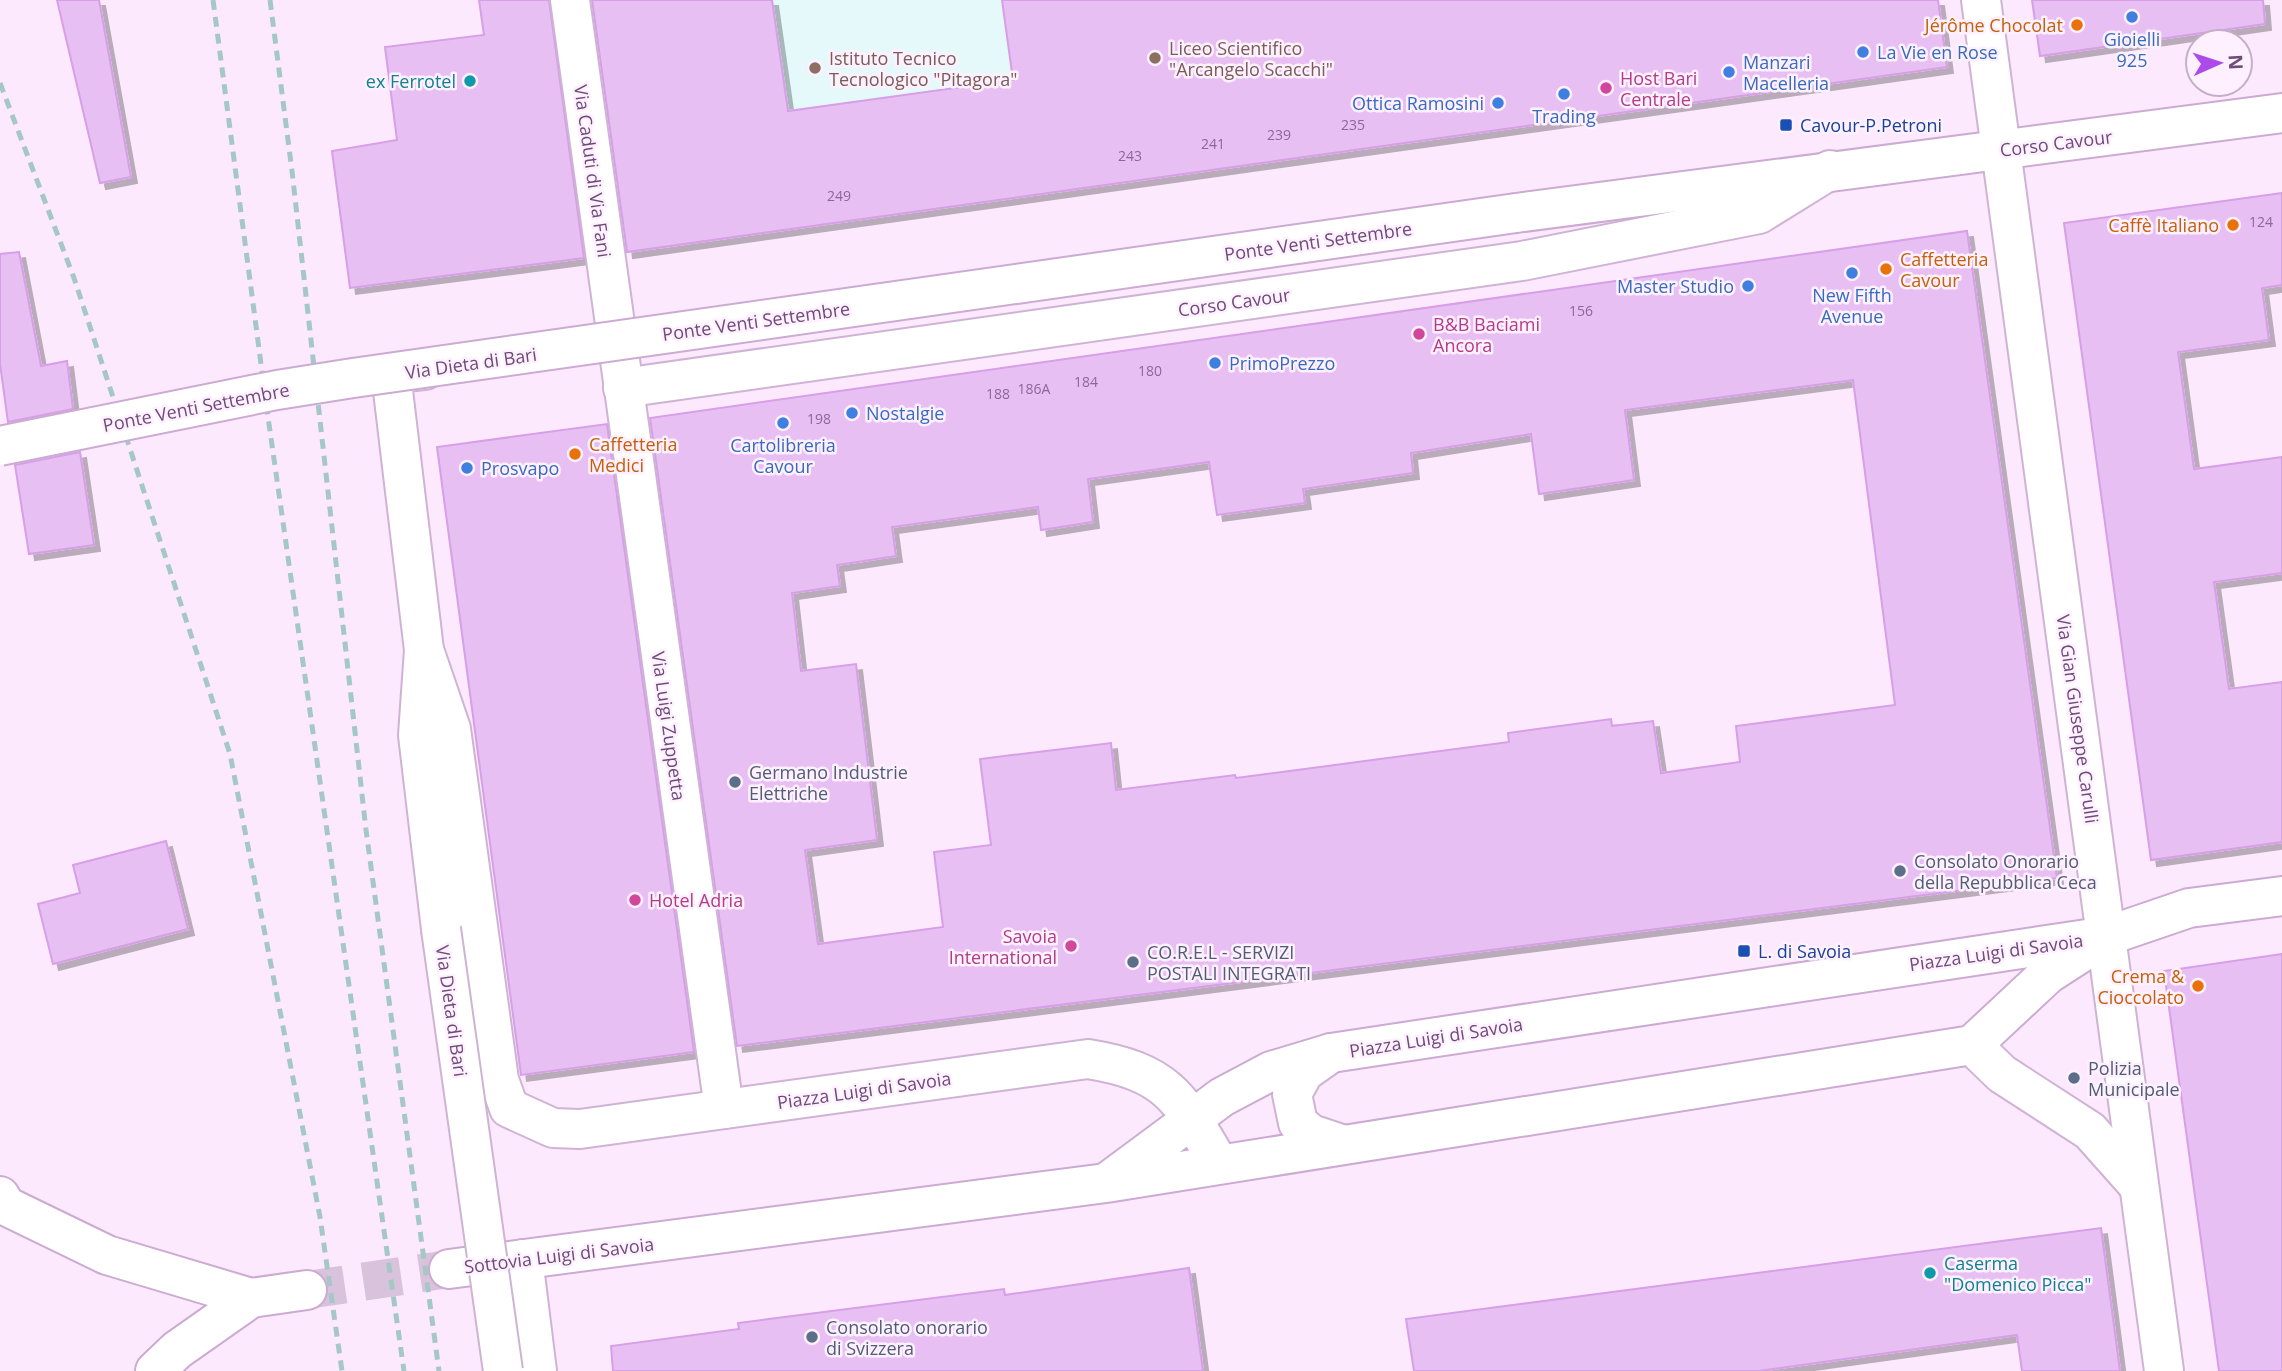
<svg xmlns="http://www.w3.org/2000/svg" width="2282" height="1371" font-family="'Open Sans',sans-serif">
	<style>
		.education { fill: #e5f9fa }
		.building { fill: #e8bff3; stroke: #d69fe7; stroke-width: 2; fill-rule: evenodd; filter: url(#shadow) }
		.lines { fill: none; stroke-linecap: round; stroke-linejoin: round }
		.secondary-tunnel { stroke: #d9c2dc; stroke-width: 38; stroke-dasharray: 38 19; stroke-linecap: butt }
		.street-casing { stroke: #cfb3d5; stroke-width: 42 }
		.secondary-casing { stroke: #ccabd3; stroke-width: 42 }
		.street { stroke: #fff; stroke-width: 38 }
		.secondary { stroke: #fff; stroke-width: 38 }
		.rail { stroke: #a5c8c6; stroke-width: 5; stroke-dasharray: 10 7; stroke-linecap: butt }
		.street-bridge-casing { stroke: #cfb3d5; stroke-width: 42; stroke-linecap: butt }
		.secondary-bridge-casing { stroke: #ccabd3; stroke-width: 42; stroke-linecap: butt }
		.street-bridge { stroke: #fff; stroke-width: 38 }
		.secondary-bridge { stroke: #fff; stroke-width: 38 }
		.shop-dot { fill: #3f7fe0; stroke: #fff0ff; stroke-width: 2.5 }
		.food-dot { fill: #e8710a; stroke: #fff0ff; stroke-width: 2.5 }
		.education-dot { fill: #8d6e63; stroke: #fff0ff; stroke-width: 2.5 }
		.culture-dot { fill: #0f9aa8; stroke: #fff0ff; stroke-width: 2.5 }
		.hotel-dot { fill: #d1479c; stroke: #fff0ff; stroke-width: 2.5 }
		.transit-dot { fill: #1a4fb4; stroke: #fff0ff; stroke-width: 2.5 }
		.service-dot { fill: #5c6f8a; stroke: #fff0ff; stroke-width: 2.5 }
		.labels { text-anchor: middle; dominant-baseline: central; stroke-width: 5; stroke-linejoin: round; paint-order: stroke }
		.number-label { font-size: 14px; fill: #8c6898 }
		.food-label { font-size: 18px; fill: #c56008; stroke: #fff0ff; text-anchor: end }
		.shop-label { font-size: 18px; fill: #366cbe; stroke: #fff0ff; text-anchor: start }
		.education-label { font-size: 18px; fill: #785e54; stroke: #fff0ff; text-anchor: start }
		.hotel-label { font-size: 18px; fill: #b23c85; stroke: #fff0ff; text-anchor: start }
		.culture-label { font-size: 18px; fill: #0d838f; stroke: #fff0ff; text-anchor: end }
		.transit-label { font-size: 18px; fill: #164399; stroke: #fff0ff; text-anchor: start }
		.street-label { font-size: 18px; fill: #6d4b79; stroke: #fff0ff }
		.service-label { font-size: 18px; fill: #4e5e75; stroke: #fff0ff; text-anchor: start }
	</style>
	<defs>
		<filter id="shadow"><feDropShadow dx="6" dy="6" stdDeviation="0" flood-color="#0004"/></filter>
	</defs>
	<rect width="100%" height="100%" fill="#fde9fd"/>
	<path class="education" d="M610,0H1362L645,249Z"/>
	<g class="building">
		<path d="M57,0H99L131,177L100,183Z"/>
		<path d="M479,0H549L584,258L350,288L332,151L397,140L385,47L484,35Z"/>
		<path d="M592,0H772L788,111L1013,80L1002,0H1938L1947,67L627,252Z"/>
		<path d="M2032,0H2263L2265,24L2040,56Z"/>
		<path d="M2282,193V285L2262,288L2269,340L2178,352L2194,469L2282,457V573L2214,582L2229,689L2282,682V842L2151,860L2064,223Z"/>
		<path d="M1967,231L2057,878L737,1046L650,418ZM1853,380L1895,705L1736,726L1740,762L1661,773L1653,721L1612,726L1611,719L1508,733L1509,742L1236,778L1235,775L1116,790L1111,743L980,759L991,845L934,852L943,927L818,944L805,850L877,840L856,664L801,671L792,593L840,586L837,565L896,556L892,527L1038,507L1041,530L1093,522L1088,479L1209,462L1217,515L1305,503L1303,489L1413,473L1411,453L1531,434L1539,494L1634,480L1625,410Z"/>
		<path d="M19,252L41,366L67,361L73,409L8,422L0,364V254Z"/>
		<path d="M607,424L694,1052L521,1075L437,447Z"/>
		<path d="M80,452L94,545L29,554L15,465Z"/>
		<path d="M166,841L188,929L53,964L38,904L80,893L73,865Z"/>
		<path d="M2282,954V1371H2219L2164,971Z"/>
		<path d="M2101,1228L2120,1371H2022L2017,1335L1759,1371H1414L1406,1319Z"/>
		<path d="M1189,1268L1203,1371H613L611,1346L739,1329L738,1323L1004,1289L1005,1295Z"/>
	</g>
	<g class="lines">
		<path class="secondary-tunnel" d="M307,1290L449,1269"/>
		<g class="street-casing">
			<g id="street">
				<path d="M570,0L724,1109"/>
				<path d="M1981,0L2164,1371"/>
				<path d="M425,370L391,374L424,650L418,735L441,929"/>
				<path d="M623,388L1522,261L1759,214L1830,170"/>
				<path d="M424,650L451,729L499,1080L509,1108L553,1128L580,1129L1088,1059C1168,1072 1180,1097 1219,1164"/>
				<path d="M1972,1045L2002,1074L2090,1131L2138,1185"/>
				<path d="M1331,1053L1304,1072L1292,1094L1298,1123L1311,1134L1341,1144"/>
				<path d="M523,1259L537,1371"/>
			</g>
		</g>
		<g class="secondary-casing">
			<g id="secondary">
				<path d="M1516,213L2282,113"/>
				<path d="M1110,1180L1222,1097L1271,1071L1331,1053L2107,936L2189,908L2282,896"/>
				<path d="M0,1196L6,1206L107,1255L251,1298L307,1290"/>
				<path d="M449,1269L1106,1183L1972,1045L2048,974L2107,936"/>
				<path d="M155,1371L177,1350L251,1298"/>
			</g>
		</g>
		<use href="#street" class="street"/>
		<use href="#secondary" class="secondary"/>
		<g class="rail">
			<path d="M213,0L268,417L404,1371"/>
			<path d="M270,0L292,171L366,830L439,1371"/>
			<path d="M0,83L74,278L230,754L320,1217L342,1371"/>
		</g>
		<g class="street-bridge-casing">
			<path id="street-bridge" d="M441,929L503,1371"/>
		</g>
		<g class="secondary-bridge-casing">
			<path id="secondary-bridge" d="M0,446L277,390L353,378L1516,213"/>
		</g>
		<use href="#street-bridge" class="street-bridge"/>
		<use href="#secondary-bridge" class="secondary-bridge"/>
	</g>
	<g class="shop-dot">
		<circle cx="2132" cy="17" r="7"/>
		<circle cx="1863" cy="52" r="7"/>
		<circle cx="1729" cy="72" r="7"/>
		<circle cx="1564" cy="94" r="7"/>
		<circle cx="1498" cy="103" r="7"/>
		<circle cx="1852" cy="273" r="7"/>
		<circle cx="1748" cy="286" r="7"/>
		<circle cx="1215" cy="363" r="7"/>
		<circle cx="852" cy="413" r="7"/>
		<circle cx="783" cy="423" r="7"/>
		<circle cx="467" cy="468" r="7"/>
	</g>
	<g class="food-dot">
		<circle cx="2077" cy="25" r="7"/>
		<circle cx="2233" cy="225" r="7"/>
		<circle cx="1886" cy="269" r="7"/>
		<circle cx="575" cy="454" r="7"/>
		<circle cx="2198" cy="986" r="7"/>
	</g>
	<g class="education-dot">
		<circle cx="1155" cy="58" r="7"/>
		<circle cx="815" cy="68" r="7"/>
	</g>
	<g class="culture-dot">
		<circle cx="470" cy="81" r="7"/>
		<circle cx="1930" cy="1273" r="7"/>
	</g>
	<g class="hotel-dot">
		<circle cx="1606" cy="88" r="7"/>
		<circle cx="1419" cy="334" r="7"/>
		<circle cx="635" cy="900" r="7"/>
		<circle cx="1071" cy="946" r="7"/>
	</g>
	<g class="transit-dot">
		<rect x="1779" y="118" width="14" height="14" rx="3.5"/>
		<rect x="1737" y="944" width="14" height="14" rx="3.5"/>
	</g>
	<g class="service-dot">
		<circle cx="735" cy="782" r="7"/>
		<circle cx="1900" cy="871" r="7"/>
		<circle cx="1133" cy="962" r="7"/>
		<circle cx="2074" cy="1078" r="7"/>
		<circle cx="812" cy="1337" r="7"/>
	</g>
	<g class="labels">
		<g class="number-label">
			<text x="1353" y="124">235</text>
			<text x="1279" y="134">239</text>
			<text x="1213" y="143">241</text>
			<text x="1130" y="155">243</text>
			<text x="839" y="195">249</text>
			<text x="2261" y="221">124</text>
			<text x="1581" y="310">156</text>
			<text x="1150" y="370">180</text>
			<text x="1086" y="381">184</text>
			<text x="1034" y="388">186A</text>
			<text x="998" y="393">188</text>
			<text x="819" y="418">198</text>
		</g>
		<g class="food-label">
			<text x="2063" y="25">Jérôme Chocolat</text>
			<text x="2219" y="225">Caffè Italiano</text>
			<text x="1900" y="259" text-anchor="start">Caffetteria<tspan x="1900" dy="21">Cavour</tspan></text>
			<text x="589" y="444" text-anchor="start">Caffetteria<tspan x="589" dy="21">Medici</tspan></text>
			<text x="2184" y="976">Crema &amp;<tspan x="2184" dy="21">Cioccolato</tspan></text>
		</g>
		<g class="shop-label">
			<text x="2132" y="39" text-anchor="middle">Gioielli<tspan x="2132" dy="21">925</tspan></text>
			<text x="1877" y="52">La Vie en Rose</text>
			<text x="1743" y="62">Manzari<tspan x="1743" dy="21">Macelleria</tspan></text>
			<text x="1484" y="103" text-anchor="end">Ottica Ramosini</text>
			<text x="1564" y="116" text-anchor="middle">Trading</text>
			<text x="1734" y="286" text-anchor="end">Master Studio</text>
			<text x="1852" y="295" text-anchor="middle">New Fifth<tspan x="1852" dy="21">Avenue</tspan></text>
			<text x="1229" y="363">PrimoPrezzo</text>
			<text x="866" y="413">Nostalgie</text>
			<text x="783" y="445" text-anchor="middle">Cartolibreria<tspan x="783" dy="21">Cavour</tspan></text>
			<text x="481" y="468">Prosvapo</text>
		</g>
		<g class="education-label">
			<text x="1169" y="48">Liceo Scientifico<tspan x="1169" dy="21">"Arcangelo Scacchi"</tspan></text>
			<text x="829" y="58">Istituto Tecnico<tspan x="829" dy="21">Tecnologico "Pitagora"</tspan></text>
		</g>
		<g class="hotel-label">
			<text x="1620" y="78">Host Bari<tspan x="1620" dy="21">Centrale</tspan></text>
			<text x="1433" y="324">B&amp;B Baciami<tspan x="1433" dy="21">Ancora</tspan></text>
			<text x="649" y="900">Hotel Adria</text>
			<text x="1057" y="936" text-anchor="end">Savoia<tspan x="1057" dy="21">International</tspan></text>
		</g>
		<g class="culture-label">
			<text x="456" y="81">ex Ferrotel</text>
			<text x="1944" y="1263" text-anchor="start">Caserma<tspan x="1944" dy="21">"Domenico Picca"</tspan></text>
		</g>
		<g class="transit-label">
			<text x="1800" y="125">Cavour-P.Petroni</text>
			<text x="1758" y="951">L. di Savoia</text>
		</g>
		<g class="street-label">
			<text transform="translate(2056 143) rotate(-7)">Corso Cavour</text>
			<text transform="translate(593 171) rotate(82)">Via Caduti di Via Fani</text>
			<text transform="translate(1318 241) rotate(-8)">Ponte Venti Settembre</text>
			<text transform="translate(1234 302) rotate(-8)">Corso Cavour</text>
			<text transform="translate(756 321) rotate(-8)">Ponte Venti Settembre</text>
			<text transform="translate(471 363) rotate(-8)">Via Dieta di Bari</text>
			<text transform="translate(196 407) rotate(-11)">Ponte Venti Settembre</text>
			<text transform="translate(2078 719) rotate(82)">Via Gian Giuseppe Carulli</text>
			<text transform="translate(669 726) rotate(82)">Via Luigi Zuppetta</text>
			<text transform="translate(1996 952) rotate(-8)">Piazza Luigi di Savoia</text>
			<text transform="translate(452 1011) rotate(82)">Via Dieta di Bari</text>
			<text transform="translate(1436 1037) rotate(-9)">Piazza Luigi di Savoia</text>
			<text transform="translate(864 1090) rotate(-8)">Piazza Luigi di Savoia</text>
			<text transform="translate(559 1255) rotate(-7)">Sottovia Luigi di Savoia</text>
		</g>
		<g class="service-label">
			<text x="749" y="772">Germano Industrie<tspan x="749" dy="21">Elettriche</tspan></text>
			<text x="1914" y="861">Consolato Onorario<tspan x="1914" dy="21">della Repubblica Ceca</tspan></text>
			<text x="1147" y="952">CO.R.E.L - SERVIZI<tspan x="1147" dy="21">POSTALI INTEGRATI</tspan></text>
			<text x="2088" y="1068">Polizia<tspan x="2088" dy="21">Municipale</tspan></text>
			<text x="826" y="1327">Consolato onorario<tspan x="826" dy="21">di Svizzera</tspan></text>
		</g>
	</g>
	<g transform="translate(2219 63) rotate(87)"><circle r="33" fill="#fff0ff" stroke="#c5aec9" stroke-width="2"/>
	<path d="M0-5L12 26L0 18L-12 26Z" fill="#ac4bea"/>
	<text y="-10" font-size="19" font-weight="bold" text-anchor="middle" fill="#6d4b79">N</text>
	</g>
</svg>
